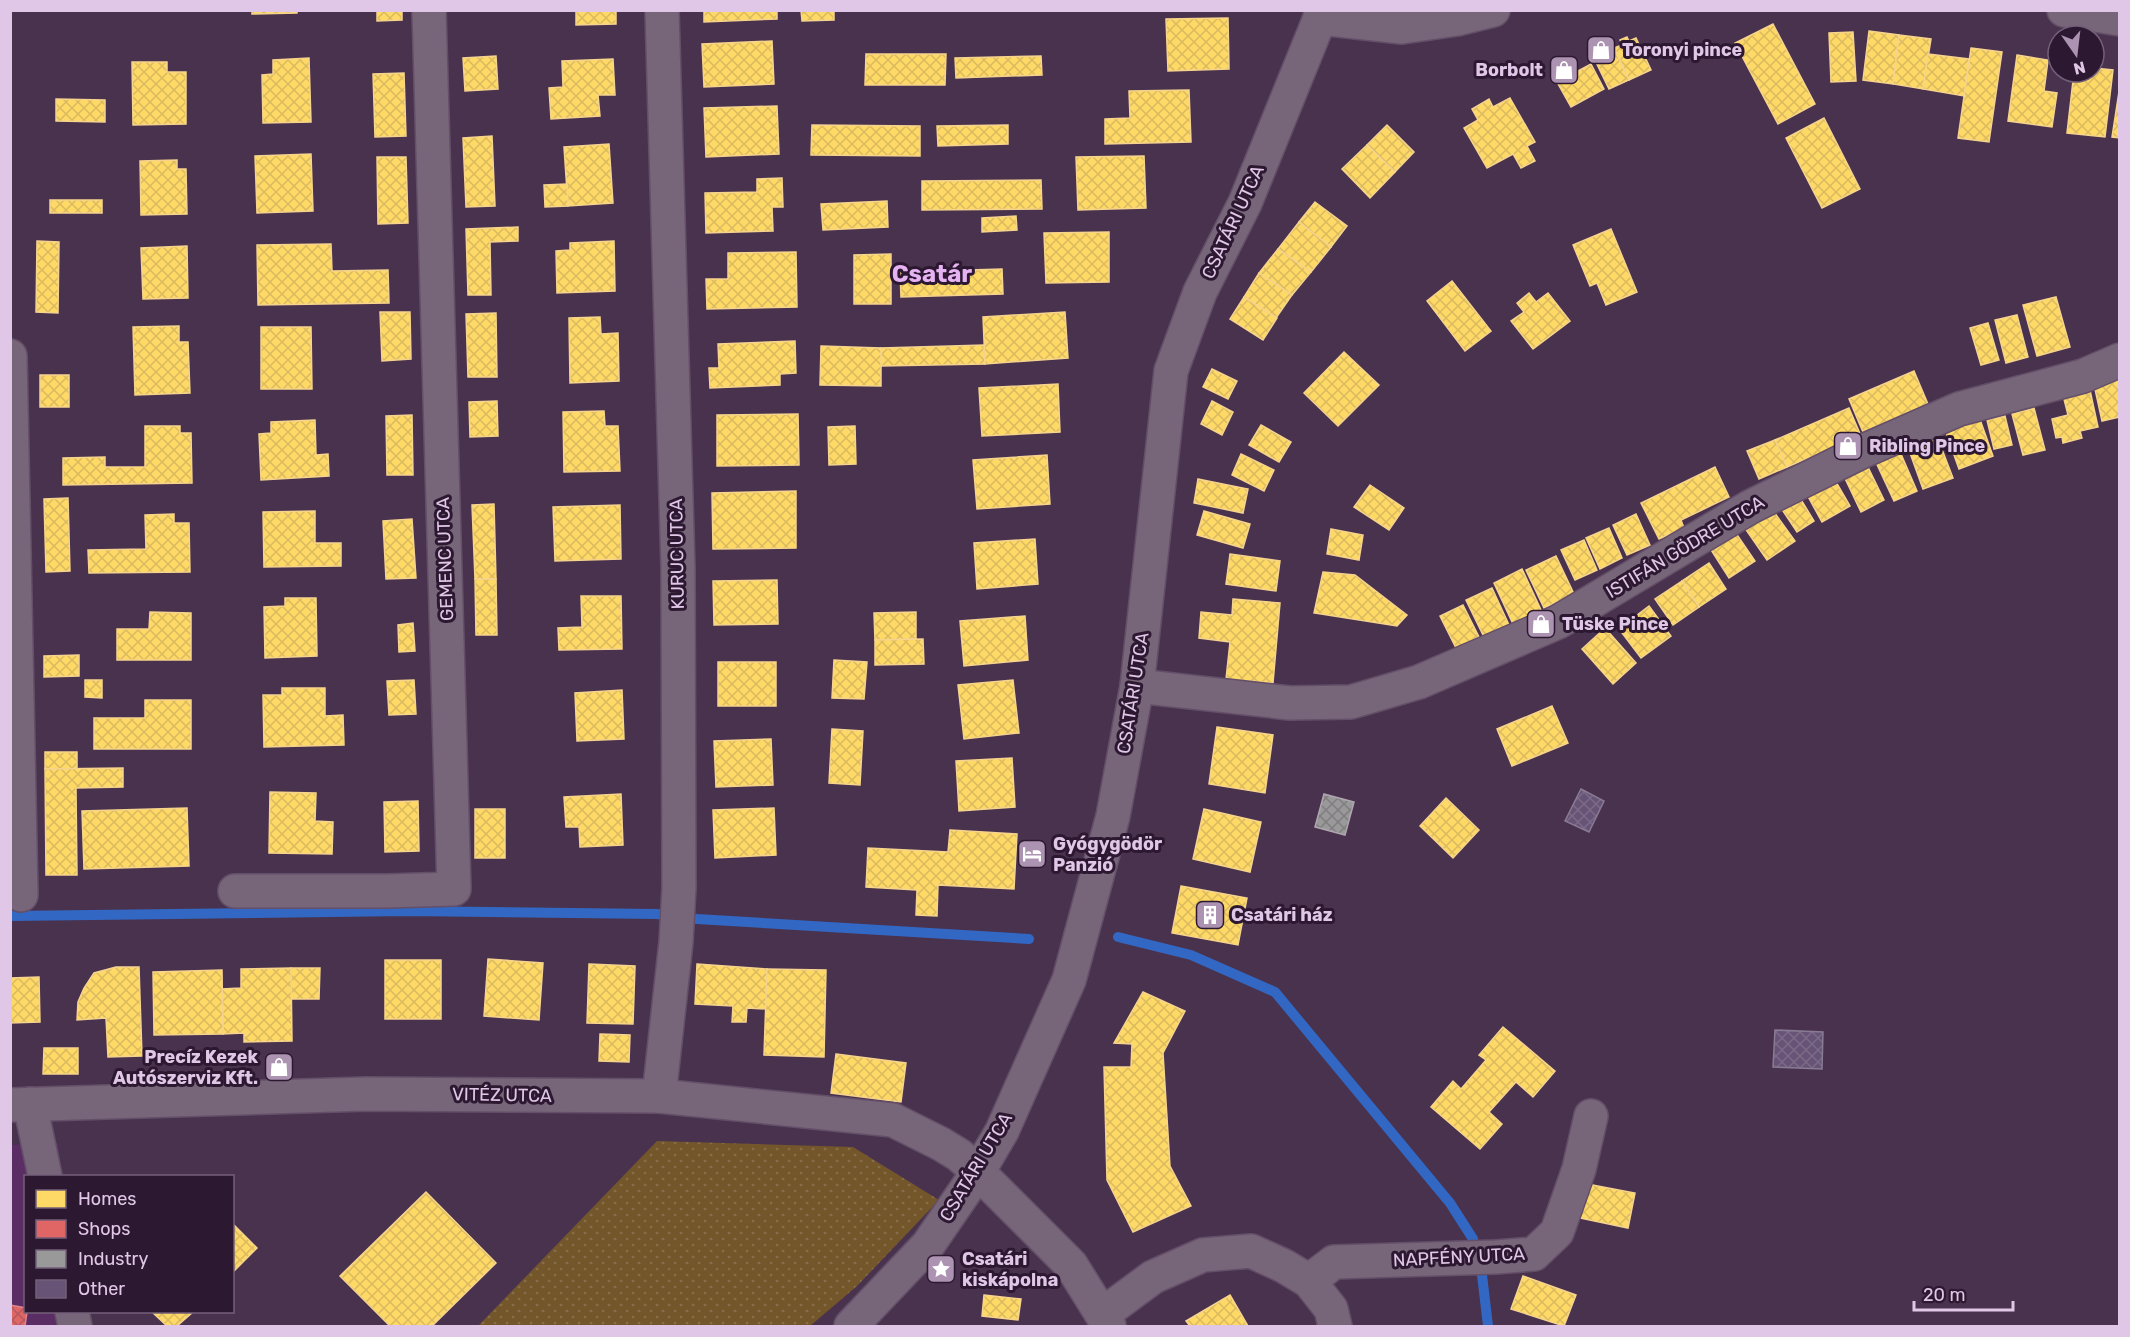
<svg xmlns="http://www.w3.org/2000/svg" width="2130" height="1337" font-family="Rubik,sans-serif">
	<style>
		.built { fill: #5a2d64 }
		.grass { fill: url(#grass-dots) }
		.homes { fill: url(#homes-cross-hatch); stroke: #f6d48d; stroke-width: 1.5 }
		.shops { fill: url(#shops-cross-hatch); stroke: #e0838d; stroke-width: 1.5 }
		.industry { fill: url(#industry-cross-hatch); stroke: #afa7b0; stroke-width: 1.5 }
		.lines { fill: none; stroke-linecap: round; stroke-linejoin: round }
		.stream { stroke: #3268c4; stroke-width: 10 }
		.building { fill: url(#building-cross-hatch); stroke: #897b94; stroke-width: 1.5 }
		.minor-casing { stroke: #644f68; stroke-width: 36 }
		.minor { stroke: #77657a; stroke-width: 33 }
		.labels { text-anchor: middle; dominant-baseline: central; stroke-width: 6; stroke-linejoin: round; paint-order: stroke }
		.poi-label { font-size: 18px; font-weight: bold; fill: #e1c7e7; stroke: #2c1931; text-anchor: start }
		.street-label { font-size: 18px; fill: #e1c7e7; stroke: #2c1931 }
		.district-label { font-size: 24px; font-weight: bold; fill: #e6b3f2; stroke: #2c1931 }
	</style>
	<defs>
		<pattern id="grass-dots" width="8" height="8" patternUnits="userSpaceOnUse" patternTransform="scale(1.5)"><rect width="8" height="8" fill="#73562a"/><path d="M2 2h.1M6 6h.1" fill="none" stroke="#876d49" stroke-width="1.8" stroke-linecap="round"/></pattern>
		<pattern id="homes-cross-hatch" width="8" height="8" patternUnits="userSpaceOnUse" patternTransform="scale(1.5)"><rect width="8" height="8" fill="#ffd966"/><path d="M0 0l8 8M0 8l8-8" fill="none" stroke="#daba5f"/></pattern>
		<pattern id="shops-cross-hatch" width="8" height="8" patternUnits="userSpaceOnUse" patternTransform="scale(1.5)"><rect width="8" height="8" fill="#e06666"/><path d="M0 0l8 8M0 8l8-8" fill="none" stroke="#b1595c"/></pattern>
		<pattern id="industry-cross-hatch" width="8" height="8" patternUnits="userSpaceOnUse" patternTransform="scale(1.5)"><rect width="8" height="8" fill="#999"/><path d="M0 0l8 8M0 8l8-8" fill="none" stroke="#807d80"/></pattern>
		<pattern id="building-cross-hatch" width="8" height="8" patternUnits="userSpaceOnUse" patternTransform="scale(1.5)"><rect width="8" height="8" fill="#665375"/><path d="M0 0l8 8M0 8l8-8" fill="none" stroke="#7c6a89"/></pattern>
	</defs>
	<rect width="100%" height="100%" fill="#49324e"/>
	<path class="built" d="M58,1143L62,1176H26V1312H82L84,1326H11V1145Z"/>
	<path class="grass" d="M657,1141L853,1147L939,1200L857,1286L810,1326H478Z"/>
	<g class="homes">
		<path d="M252,10H297V13L252,14Z"/>
		<path d="M377,10H402V20L377,21Z"/>
		<path d="M576,10H616V24L576,25Z"/>
		<path d="M704,10H777V19L704,22Z"/>
		<path d="M801,10H834V20L802,21Z"/>
		<path d="M1228,18L1229,69L1168,71L1166,19Z"/>
		<path d="M1773,24L1815,104L1778,124L1735,43Z"/>
		<path d="M1869,31L1899,35L1893,84L1863,80Z"/>
		<path d="M1853,32L1856,81L1831,82L1829,33Z"/>
		<path d="M1899,35L1931,39L1923,89L1893,84Z"/>
		<path d="M1627,37L1629,41L1636,38L1651,70L1629,80L1614,48L1622,45L1620,40Z"/>
		<path d="M772,41L774,84L704,87L702,44Z"/>
		<path d="M1614,48L1629,80L1609,89L1594,58Z"/>
		<path d="M1971,48L2002,52L1989,142L1958,138Z"/>
		<path d="M866,54H946L945,85H865Z"/>
		<path d="M1928,54L1969,59L1964,96L1923,89Z"/>
		<path d="M2017,55L2048,60L2044,91L2057,93L2052,127L2008,121Z"/>
		<path d="M496,56L498,89L465,91L463,58Z"/>
		<path d="M1041,56L1042,75L956,78L955,58Z"/>
		<path d="M309,58L311,122L263,123L262,75L273,74V60Z"/>
		<path d="M613,59L615,95H598L600,116L551,119L549,88L563,87L562,61Z"/>
		<path d="M132,62H167V72H186V124L133,125Z"/>
		<path d="M1591,64L1604,89L1571,107L1557,82Z"/>
		<path d="M2094,68L2113,70L2105,137L2067,133L2074,72H2094Z"/>
		<path d="M404,73L406,136L375,137L373,74Z"/>
		<path d="M2120,85V138L2112,137Z"/>
		<path d="M1189,90L1191,142L1105,144V119L1130,118L1129,91Z"/>
		<path d="M1510,98L1535,142L1527,146L1535,161L1521,168L1513,154L1487,168L1464,128L1478,120L1472,109L1489,99L1493,107Z"/>
		<path d="M56,99L105,100V122L56,121Z"/>
		<path d="M777,106L779,154L706,157L704,108Z"/>
		<path d="M1824,118L1860,189L1822,208L1786,138Z"/>
		<path d="M812,125L920,126V156L811,155Z"/>
		<path d="M1008,125V144L938,146L937,126Z"/>
		<path d="M1387,125L1414,152L1395,172L1367,145Z"/>
		<path d="M492,136L495,206L466,207L463,138Z"/>
		<path d="M609,144L613,203L568,206L564,147Z"/>
		<path d="M1367,145L1395,172L1370,198L1342,169Z"/>
		<path d="M311,154L313,211L257,213L255,156Z"/>
		<path d="M1144,156L1146,208L1078,210L1076,157Z"/>
		<path d="M377,157H406L408,223L378,224Z"/>
		<path d="M177,160V169H186L187,214L141,215L140,161Z"/>
		<path d="M782,178L783,207H772L773,231L706,233L705,193L757,192V179Z"/>
		<path d="M1041,180L1042,209L922,210V181Z"/>
		<path d="M567,184L568,206L545,207L544,185Z"/>
		<rect x="50" y="200" width="52" height="13"/>
		<path d="M887,201L888,227L823,230L821,204Z"/>
		<path d="M1315,202L1347,226L1331,247L1299,222Z"/>
		<path d="M1016,216L1017,230L982,232V218Z"/>
		<path d="M1299,222L1331,247L1311,272L1278,249Z"/>
		<path d="M518,227V241L490,242L491,295H468L466,229Z"/>
		<path d="M1611,229L1637,292L1606,305L1597,283L1590,286L1573,245Z"/>
		<path d="M1109,232V282L1046,283L1044,233Z"/>
		<path d="M37,241L59,242L58,313L36,312Z"/>
		<path d="M614,241L615,291L557,293L556,251L570,250V243Z"/>
		<path d="M331,244L332,271L388,270L389,303L258,305L257,245Z"/>
		<path d="M187,246L188,298L143,299L141,248Z"/>
		<path d="M1278,249L1311,272L1292,295L1259,273Z"/>
		<path d="M796,252L797,307L707,309L706,279H728V253Z"/>
		<path d="M891,254V304H854V255Z"/>
		<path d="M1002,269L1003,294L901,297L900,272Z"/>
		<path d="M1259,273L1292,295L1276,318L1244,297Z"/>
		<path d="M1452,281L1491,331L1465,351L1427,301Z"/>
		<path d="M1529,293L1536,302L1548,293L1570,321L1533,349L1511,321L1524,312L1517,303Z"/>
		<path d="M1244,297L1277,318L1263,340L1230,319Z"/>
		<path d="M2056,297L2070,347L2037,356L2023,305Z"/>
		<path d="M380,312H410L411,359L382,361Z"/>
		<path d="M1065,312L1068,358L985,364L983,317Z"/>
		<path d="M496,313L497,377H468L466,314Z"/>
		<path d="M2017,315L2028,357L2006,363L1995,320Z"/>
		<path d="M600,317L601,334L618,333L619,381L570,383L569,318Z"/>
		<path d="M1988,323L1999,360L1981,365L1970,328Z"/>
		<path d="M179,326V342H188L190,393L135,395L133,327Z"/>
		<path d="M261,327H311L312,389H261Z"/>
		<path d="M795,341L796,373L780,374V385L710,388L709,368H719L718,344Z"/>
		<path d="M984,345L985,364L881,366V348Z"/>
		<path d="M821,346L881,348V386L820,385Z"/>
		<path d="M1344,352L1379,385L1338,426L1304,393Z"/>
		<path d="M1212,369L1237,381L1228,399L1203,387Z"/>
		<path d="M1914,371L1928,404L1863,432L1849,399Z"/>
		<path d="M2120,374V417L2102,421L2093,380Z"/>
		<rect x="40" y="375" width="29" height="32"/>
		<path d="M2088,381L2098,427L2080,431L2082,438L2063,443L2062,437L2056,438L2052,419L2068,415L2061,387Z"/>
		<path d="M1058,384L1060,432L982,436L979,388Z"/>
		<path d="M497,401L498,436L470,437L469,402Z"/>
		<path d="M1212,401L1233,412L1222,435L1201,424Z"/>
		<path d="M1849,408L1861,436L1787,467L1775,440Z"/>
		<path d="M2034,408L2045,450L2023,455L2012,414Z"/>
		<path d="M604,411L605,426H618L620,471L564,472L563,412Z"/>
		<path d="M1977,411L1993,456L1959,469L1943,424Z"/>
		<path d="M798,414L799,465L717,466V415Z"/>
		<path d="M412,415L413,475H387L386,416Z"/>
		<path d="M2005,416L2012,445L1994,449L1987,420Z"/>
		<path d="M315,420L316,455L328,454L329,476L261,480L259,434L271,433V422Z"/>
		<path d="M1261,425L1291,442L1279,462L1249,445Z"/>
		<path d="M145,426H180V433H191L192,483L63,485V458L105,457V467H145Z"/>
		<path d="M855,426L856,464L829,465L828,427Z"/>
		<path d="M1935,431L1953,478L1923,489L1906,442Z"/>
		<path d="M1775,440L1787,467L1759,479L1747,451Z"/>
		<path d="M1898,447L1917,491L1894,501L1874,458Z"/>
		<path d="M1241,454L1274,470L1264,491L1232,475Z"/>
		<path d="M1047,455L1050,504L977,509L973,460Z"/>
		<path d="M1865,461L1884,500L1861,512L1842,472Z"/>
		<path d="M1715,467L1729,497L1681,520L1684,528L1659,539L1641,503Z"/>
		<path d="M1832,475L1850,506L1822,522L1805,491Z"/>
		<path d="M1198,479L1248,489L1243,513L1194,503Z"/>
		<path d="M1370,485L1404,508L1389,530L1354,507Z"/>
		<path d="M796,491V548L713,549L712,493Z"/>
		<path d="M1797,493L1814,521L1797,532L1779,505Z"/>
		<path d="M68,498L70,571L46,572L44,499Z"/>
		<path d="M494,504L496,579H475L472,505Z"/>
		<path d="M620,505L621,559L555,561L553,507Z"/>
		<path d="M1769,505L1795,541L1767,560L1742,524Z"/>
		<path d="M315,511V543H341V566L264,567L263,512Z"/>
		<path d="M1204,511L1250,524L1243,548L1197,535Z"/>
		<path d="M174,514V523H189L190,572L89,573L88,550L146,549L145,515Z"/>
		<path d="M1636,514L1650,545L1627,555L1613,525Z"/>
		<path d="M412,519L416,578L386,579L383,521Z"/>
		<path d="M1731,526L1755,561L1729,578L1706,542Z"/>
		<path d="M1609,528L1622,558L1600,569L1586,538Z"/>
		<path d="M1331,529L1363,535L1359,560L1327,554Z"/>
		<path d="M1035,539L1038,584L977,589L974,543Z"/>
		<path d="M1584,540L1597,570L1575,580L1561,550Z"/>
		<path d="M1230,554L1280,561L1276,591L1226,584Z"/>
		<path d="M1556,556L1574,594L1544,608L1526,570Z"/>
		<path d="M1709,563L1726,589L1699,607L1682,581Z"/>
		<path d="M1522,569L1541,610L1513,624L1494,583Z"/>
		<path d="M1323,572L1355,575L1407,615L1397,626L1314,613Z"/>
		<path d="M475,579H496L497,635H476Z"/>
		<path d="M777,580L778,624L714,625L713,581Z"/>
		<path d="M1682,581L1699,607L1673,625L1655,599Z"/>
		<path d="M1492,588L1509,625L1484,637L1466,600Z"/>
		<path d="M581,596H621L622,649L559,650L558,628L582,627Z"/>
		<path d="M285,598H316L317,656L265,658L264,607L285,606Z"/>
		<path d="M1233,599L1280,603L1273,683L1226,679L1230,642L1199,638L1201,612L1232,615Z"/>
		<path d="M1463,605L1479,637L1456,648L1440,616Z"/>
		<path d="M1649,606L1671,636L1641,658L1619,629Z"/>
		<path d="M150,612L191,613V660H117V629H149Z"/>
		<path d="M916,612V639L875,640L874,613Z"/>
		<path d="M1025,616L1028,660L964,666L960,621Z"/>
		<path d="M413,623L415,651L399,652L398,625Z"/>
		<path d="M1605,628L1636,663L1613,684L1582,649Z"/>
		<path d="M923,639L924,664L875,665V640Z"/>
		<path d="M79,655V676L44,677V656Z"/>
		<path d="M834,660L867,662L864,699L832,698Z"/>
		<rect x="718" y="662" width="58" height="44"/>
		<path d="M85,680H102V698L85,697Z"/>
		<path d="M414,680L416,714L389,715L387,681Z"/>
		<path d="M1013,680L1019,733L964,739L958,685Z"/>
		<path d="M282,688H325V716L343,715L344,745L264,747L263,695H282Z"/>
		<path d="M622,690L624,739L577,741L575,693Z"/>
		<path d="M145,700H191V749H94V718H145Z"/>
		<path d="M1552,706L1568,743L1512,766L1497,729Z"/>
		<path d="M1217,727L1273,735L1265,793L1209,784Z"/>
		<path d="M832,729L863,731L860,785L829,783Z"/>
		<path d="M771,739L773,785L716,787L714,741Z"/>
		<rect x="45" y="752" width="32" height="17"/>
		<path d="M1012,758L1015,807L959,811L956,761Z"/>
		<path d="M123,768V787L76,788L77,875H46L45,769Z"/>
		<path d="M270,792L316,793L315,821L333,822L332,854L269,853Z"/>
		<path d="M621,794L623,845L580,847L579,827H566L564,797Z"/>
		<path d="M1446,798L1479,830L1453,858L1420,826Z"/>
		<path d="M418,801L419,851L385,852L384,802Z"/>
		<path d="M187,808L189,866L84,869L82,811Z"/>
		<path d="M774,808L776,855L715,858L713,810Z"/>
		<rect x="475" y="809" width="30" height="49"/>
		<path d="M1204,809L1261,822L1250,872L1193,859Z"/>
		<path d="M950,830L1017,834L1014,889L938,885L937,916L916,915L917,890L866,887L868,848L948,852Z"/>
		<path d="M1181,886L1247,898L1238,945L1172,933Z"/>
		<path d="M488,959L543,963L539,1020L484,1016Z"/>
		<rect x="385" y="960" width="56" height="59"/>
		<path d="M589,964L635,966L633,1024L587,1023Z"/>
		<path d="M697,964L767,969L766,1009L747,1008L746,1022H732L733,1006L695,1004Z"/>
		<path d="M116,967H139L142,1056L108,1057L106,1018L77,1020L78,1002L84,988L94,973Z"/>
		<path d="M291,968H320L319,999H291Z"/>
		<path d="M291,968L292,1041L244,1042V1033L223,1034L222,989L241,988V969Z"/>
		<path d="M767,969L826,970L824,1057L764,1055Z"/>
		<path d="M222,970L223,1034L154,1035L153,972Z"/>
		<path d="M39,977L40,1022L10,1023V978Z"/>
		<path d="M1143,992L1185,1011L1163,1053L1170,1166L1191,1206L1133,1232L1107,1180L1104,1067H1131L1132,1044L1114,1043Z"/>
		<path d="M1503,1027L1555,1071L1533,1097L1516,1082L1489,1112L1502,1124L1480,1149L1431,1107L1453,1081L1461,1089L1486,1060L1479,1055Z"/>
		<path d="M600,1034L630,1035L629,1062L599,1061Z"/>
		<path d="M44,1048H78V1074H43Z"/>
		<path d="M836,1054L906,1063L901,1102L831,1093Z"/>
		<path d="M1582,1183L1635,1193L1628,1228L1575,1217Z"/>
		<path d="M426,1192L496,1263L432,1326H390L340,1276Z"/>
		<path d="M232,1223L257,1248L232,1273Z"/>
		<path d="M1523,1276L1576,1295L1564,1326L1511,1309Z"/>
		<path d="M984,1295L1021,1299L1018,1320L982,1316Z"/>
		<path d="M1230,1295L1248,1326H1190L1186,1321Z"/>
		<path d="M152,1312H193L177,1326H167Z"/>
	</g>
	<path class="shops" d="M10,1305L26,1308L27,1312L25,1326H10Z"/>
	<path class="industry" d="M1324,794L1354,802L1345,835L1315,827Z"/>
	<g class="lines">
		<g class="stream">
			<path d="M10,916L408,911L657,914L697,919L1029,939"/>
			<path d="M1118,937L1191,955L1275,992L1450,1203L1473,1239"/>
			<path d="M1482,1275L1488,1326"/>
		</g>
	</g>
	<g class="building">
		<path d="M1581,789L1604,801L1589,832L1565,821Z"/>
		<path d="M1775,1030L1823,1032L1822,1069L1773,1067Z"/>
	</g>
	<g class="lines">
		<g class="minor-casing">
			<g id="minor">
				<path d="M2064,10L2120,19"/>
				<path d="M1320,18L1402,27L1457,19L1493,10"/>
				<path d="M10,356L21,895"/>
				<path d="M1137,686L1290,703L1351,702L1419,682L1558,622L1750,507L1861,452L1959,409L2083,376L2120,360"/>
				<path d="M235,891H387L454,889L429,10"/>
				<path d="M659,1096L676,942L679,888L678,568L662,10"/>
				<path d="M30,1104L45,1176"/>
				<path d="M10,1105L366,1094L659,1096L893,1120L941,1144L959,1155L978,1172L1071,1265L1109,1326"/>
				<path d="M1309,1281L1334,1262L1496,1257L1534,1254L1557,1232L1579,1169L1591,1116"/>
				<path d="M72,1312L75,1326"/>
				<path d="M1103,1314L1153,1277L1203,1255L1251,1251L1284,1266L1309,1281L1331,1309L1335,1326"/>
				<path d="M851,1326L928,1245L978,1172L1002,1131L1069,980L1113,816L1137,686L1171,371L1200,292L1245,203L1320,18L1321,10"/>
			</g>
		</g>
		<use href="#minor" class="minor"/>
	</g>
	<defs>
		<g id="shop-square" transform="scale(1.5)"><rect x="-9" y="-9" width="18" height="18" rx="4" fill="#ac93b1" stroke="#2c1931"/><path d="M-5-2.5h2.3a2.7 3.5 0 0 1 5.4 0H5L5.5 6h-11ZM-1.5-2.5h3a1.5 2.3 0 0 0-3 0Z" fill="#fff"/></g>
		<g id="hotel-square" transform="scale(1.5)"><rect x="-9" y="-9" width="18" height="18" rx="4" fill="#ac93b1" stroke="#2c1931"/><path d="M-6-4.5h1.5V1H6V5H4.5V3h-9V5H-6ZM-4 0a1.8 1.8 0 1 1 3.6 0ZM.5 0V-2.5h3Q6-2.5 6 0Z" fill="#fff"/></g>
		<g id="building-square" transform="scale(1.5)"><rect x="-9" y="-9" width="18" height="18" rx="4" fill="#ac93b1" stroke="#2c1931"/><path d="M-4-6H4V6H1V3H-1V6H-4ZM-2.5-4.3h1.7v1.8h-1.7ZM.8-4.3h1.7v1.8H.8ZM-2.5-1h1.7V.8h-1.7ZM.8-1h1.7V.8H.8Z" fill="#fff"/></g>
		<g id="sight-square" transform="scale(1.5)"><rect x="-9" y="-9" width="18" height="18" rx="4" fill="#ac93b1" stroke="#2c1931"/><path d="M0-6L1.8-2.2L6-1.7L2.9 1.2L3.7 5.4L0 3.3L-3.7 5.4L-2.9 1.2L-6-1.7L-1.8-2.2Z" fill="#fff"/></g>
	</defs>
	<g fill-rule="evenodd">
		<use href="#shop-square" x="1601" y="50"/>
		<use href="#shop-square" x="1564" y="70"/>
		<use href="#shop-square" x="1848" y="446"/>
		<use href="#shop-square" x="1541" y="624"/>
		<use href="#hotel-square" x="1032" y="854"/>
		<use href="#building-square" x="1210" y="915"/>
		<use href="#shop-square" x="279" y="1067"/>
		<use href="#sight-square" x="941" y="1269"/>
	</g>
	<g class="labels">
		<g class="poi-label">
			<text x="1622" y="50">Toronyi pince</text>
			<text x="1543" y="70" text-anchor="end">Borbolt</text>
			<text x="1869" y="446">Ribling Pince</text>
			<text x="1562" y="624">Tüske Pince</text>
			<text x="1053" y="844">Gyógygödör<tspan x="1053" dy="21">Panzió</tspan></text>
			<text x="1231" y="915">Csatári ház</text>
			<text x="258" y="1057" text-anchor="end">Precíz Kezek<tspan x="258" dy="21">Autószerviz Kft.</tspan></text>
			<text x="962" y="1259">Csatári<tspan x="962" dy="21">kiskápolna</tspan></text>
		</g>
		<g class="street-label">
			<text transform="translate(1233 222) rotate(-65)">CSATÁRI UTCA</text>
			<text transform="translate(1685 547) rotate(-31)">ISTIFÁN GÖDRE UTCA</text>
			<text transform="translate(677 554) rotate(-91)">KURUC UTCA</text>
			<text transform="translate(445 559) rotate(-92)">GEMENC UTCA</text>
			<text transform="translate(1133 693) rotate(-81)">CSATÁRI UTCA</text>
			<text transform="translate(502 1095) rotate(1)">VITÉZ UTCA</text>
			<text transform="translate(976 1167) rotate(-59)">CSATÁRI UTCA</text>
			<text transform="translate(1459 1257) rotate(-3)">NAPFÉNY UTCA</text>
		</g>
		<g class="district-label">
			<text x="932" y="274">Csatár</text>
		</g>
	</g>
	<rect width="2130" height="1337" fill="none" stroke="#e1c7e7" stroke-width="24"/>
	<rect x="24" y="1175" width="210" height="138" fill="#2c1931" stroke="#745f7a" stroke-width="1.5"/>
	<rect x="36" y="1190" width="30" height="18" fill="#ffd966" stroke="#745f7a" stroke-width="1.5"/>
	<text x="78" y="1205" font-size="18" fill="#e1c7e7">Homes</text>
	<rect x="36" y="1220" width="30" height="18" fill="#e06666" stroke="#745f7a" stroke-width="1.5"/>
	<text x="78" y="1235" font-size="18" fill="#e1c7e7">Shops</text>
	<rect x="36" y="1250" width="30" height="18" fill="#999999" stroke="#745f7a" stroke-width="1.5"/>
	<text x="78" y="1265" font-size="18" fill="#e1c7e7">Industry</text>
	<rect x="36" y="1280" width="30" height="18" fill="#665375" stroke="#745f7a" stroke-width="1.5"/>
	<text x="78" y="1295" font-size="18" fill="#e1c7e7">Other</text>
	<g transform="translate(2076 54) rotate(166)"><circle r="28" fill="#2c1931" stroke="#745f7a" stroke-width="1.5"/>
	<path d="M0-4.5L10 22L0 15L-10 22Z" fill="#ac93b1"/>
	<text y="-9" font-size="16" font-weight="bold" text-anchor="middle" fill="#e1c7e7">N</text>
	</g>
	<path d="M1914 1301v9h99v-9" fill="none" stroke="#e1c7e7" stroke-width="3"/>
	<text x="1923" y="1301" font-size="18" fill="#e1c7e7" stroke="#2c1931" stroke-width="4.5" paint-order="stroke">20 m</text>
</svg>
